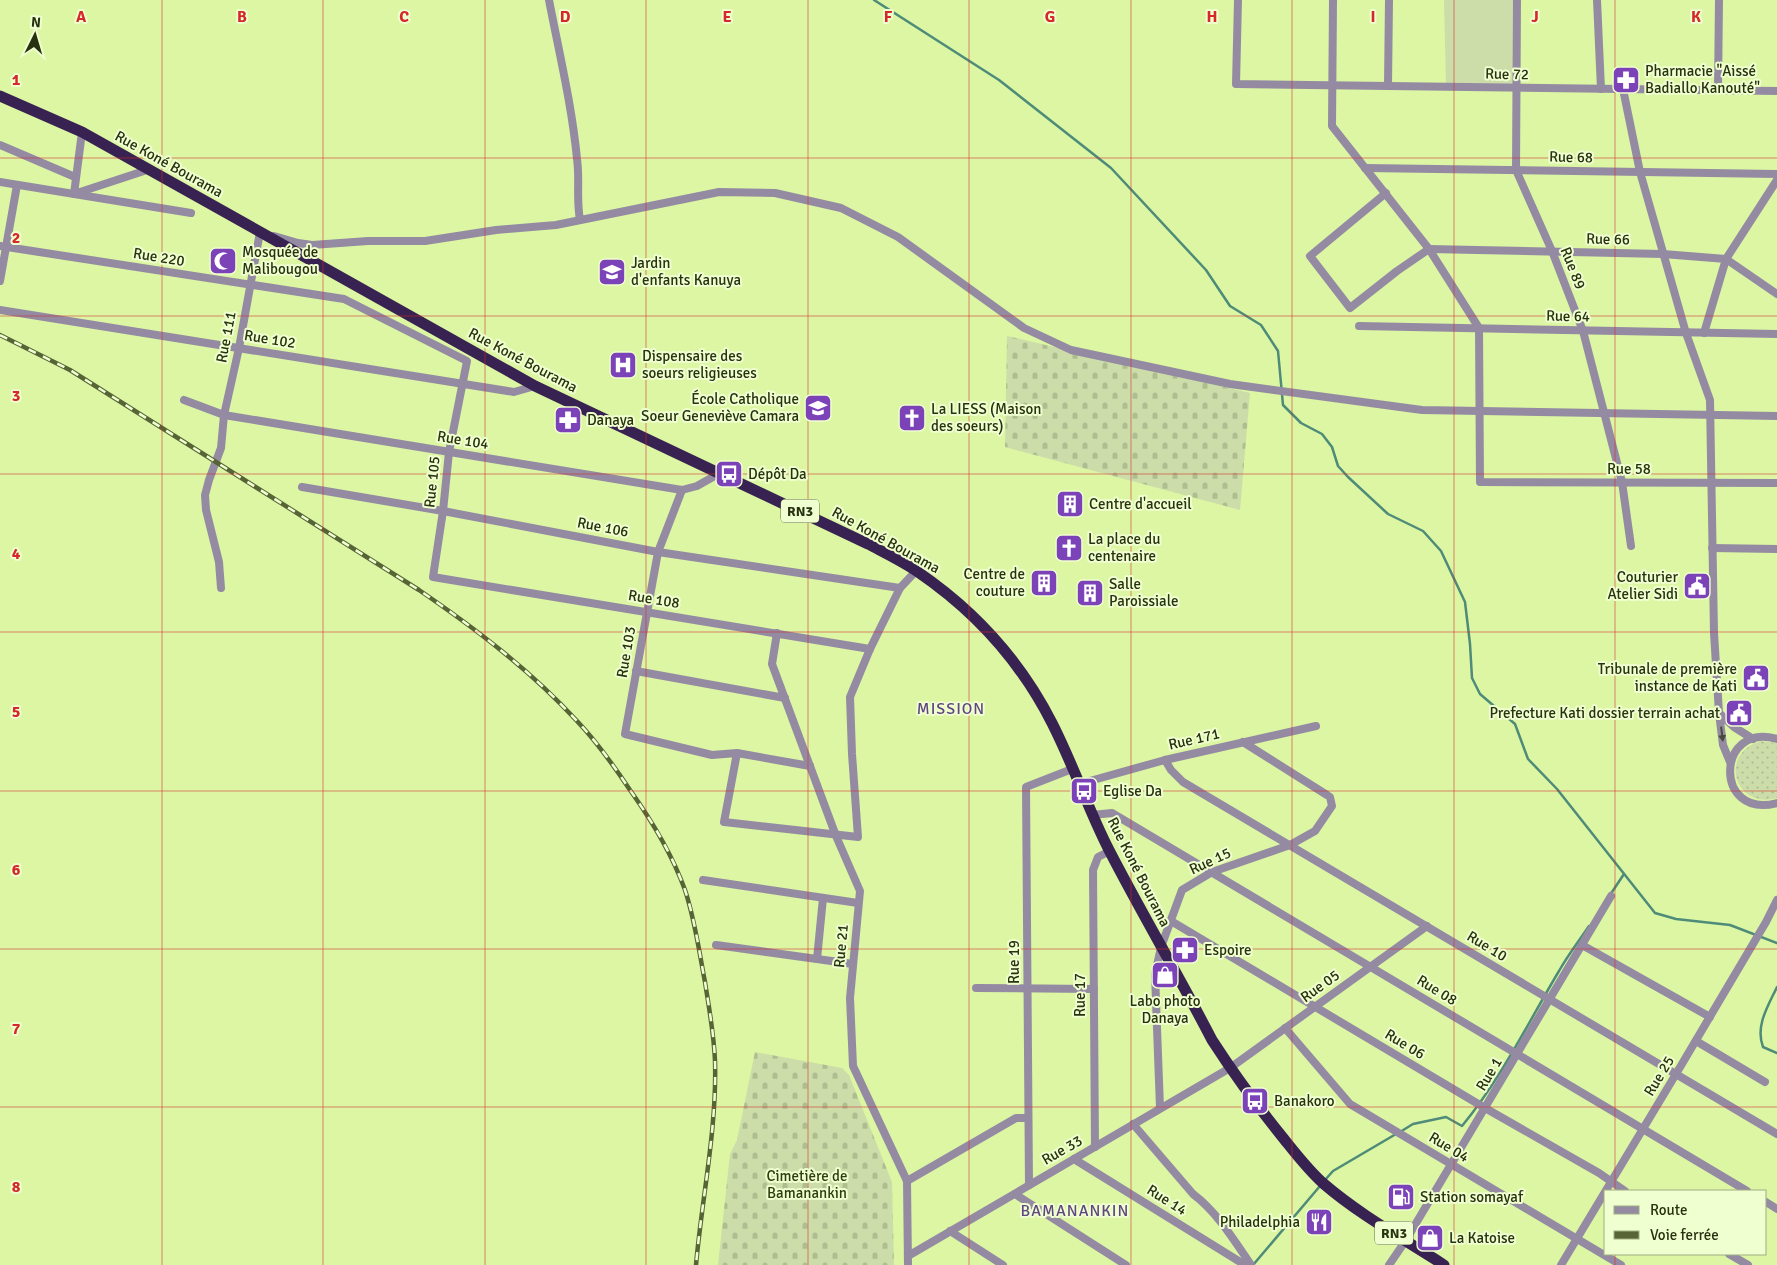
<svg xmlns="http://www.w3.org/2000/svg" width="1777" height="1265" font-family="Signika,sans-serif">
	<style>
		.green { fill: url(#green-dots) }
		.cemetery { fill: url(#cemetery-stones) }
		.pitch { fill: #ccdda9 }
		.lines { fill: none; stroke-linecap: round; stroke-linejoin: round }
		.stream { stroke: #4e8b78; stroke-width: 2.5 }
		.minor { stroke: #948ba3; stroke-width: 8 }
		.highway { stroke: #382251; stroke-width: 11 }
		.rail-casing { stroke: #566436; stroke-width: 4.5 }
		.rail { stroke: #efffcf; stroke-width: 2.5; stroke-dasharray: 8; stroke-linecap: butt }
		.oneway { fill: #484c3c }
		.grid { fill: none; stroke: #d62828; stroke-width: 1; stroke-opacity: 0.55 }
		.labels { text-anchor: middle; dominant-baseline: central; stroke-width: 4; stroke-linejoin: round; paint-order: stroke }
		.shield { fill: #efffcf; stroke: #646f49; stroke-width: 1 }
		.shield-label { font-size: 14px; font-weight: bold; fill: #283110 }
		.poi-label { font-size: 15px; fill: #283110; stroke: #efffcf; text-anchor: start }
		.street-label { font-size: 15px; fill: #283110; stroke: #efffcf }
		.park-label { font-size: 15px; fill: #303c0f; stroke: #efffcf }
		.neighbourhood-label { font-size: 16px; letter-spacing: 1px; fill: #604582; stroke: #efffcf }
		.grid-label { font-size: 16px; text-anchor: middle; font-weight: bold; fill: #d62828; stroke: #efffcf; stroke-width: 4; stroke-linejoin: round; paint-order: stroke }
	</style>
	<defs>
		<pattern id="green-dots" width="8" height="8" patternUnits="userSpaceOnUse" patternTransform="scale(1.25)"><rect width="8" height="8" fill="#ccdda9"/><path d="M2 2h.1M6 6h.1" fill="none" stroke="#afbe90" stroke-width="1.8" stroke-linecap="round"/></pattern>
		<pattern id="cemetery-stones" width="16" height="16" patternUnits="userSpaceOnUse" patternTransform="scale(1.25)"><rect width="16" height="16" fill="#ccdda9"/><path d="M2 7V4a2 2 0 0 1 4 0v3zM10 15v-3a2 2 0 0 1 4 0v3z" fill="#afbe90"/></pattern>
	</defs>
	<rect width="100%" height="100%" fill="#dcf6a4"/>
	<path class="green" d="M1761,741L1777,743V798C1734,810 1718,753 1761,741Z"/>
	<g class="cemetery">
		<path d="M1007,336L1250,393L1240,510L1005,447Z"/>
		<path d="M755,1052L842,1068L849,1075L892,1182L894,1265H718L730,1154L737,1140Z"/>
	</g>
	<path class="pitch" d="M1444,0H1516L1518,84L1446,85Z"/>
	<g class="lines">
		<g class="stream">
			<path d="M874,0L999,80L1111,168L1206,270L1230,306L1261,325L1278,351L1283,405L1301,423L1322,434L1332,447L1338,466L1348,477L1388,514L1423,531L1441,551L1465,602L1470,644L1472,678L1480,694L1515,724L1528,759L1557,789L1655,913L1676,919L1730,925L1777,943"/>
			<path d="M1610,895L1624,874"/>
			<path d="M1777,987C1768,1006 1755,1026 1763,1047L1777,1053"/>
			<path d="M1400,1132L1413,1124L1446,1117L1462,1126C1501,1079 1528,1023 1559,971C1568,955 1579,941 1589,926"/>
			<path d="M1325,1180L1333,1171L1396,1134"/>
			<path d="M1253,1265L1320,1186"/>
		</g>
		<g class="minor">
			<path d="M549,0C559,52 572,106 577,159C580,179 576,199 580,220"/>
			<path d="M1238,0L1236,84L1777,91"/>
			<path d="M1333,0L1332,126L1429,249L1479,328L1480,482L1777,483"/>
			<path d="M1517,0L1516,170L1552,251L1583,331L1622,482L1631,546"/>
			<path d="M1597,0L1601,89"/>
			<path d="M1388,86L1389,0"/>
			<path d="M1623,89L1640,172L1686,333L1710,400L1714,633L1719,713"/>
			<path d="M1718,90L1719,0"/>
			<path d="M82,132L74,194L147,170"/>
			<path d="M0,145L75,177"/>
			<path d="M1365,168L1777,174"/>
			<path d="M0,182L191,213"/>
			<path d="M1386,193L1310,256L1350,308L1397,271L1429,249L1663,254L1726,259L1777,294"/>
			<path d="M274,236L298,243L312,245L368,241H425L496,230L556,225L719,192L775,193L841,208L898,237L1024,328L1071,350L1230,384L1422,410L1777,416"/>
			<path d="M0,246L344,299L467,361L449,452L443,511L433,577L870,649"/>
			<path d="M0,281L17,185"/>
			<path d="M0,310L514,392L535,386"/>
			<path d="M1359,326L1777,334"/>
			<path d="M1704,333L1726,259L1777,180"/>
			<path d="M184,400L224,415L682,490L697,486L720,473"/>
			<path d="M302,487L443,511L658,552L900,588"/>
			<path d="M682,490L658,552L625,734L712,755L737,753L810,766"/>
			<path d="M1712,548L1777,549"/>
			<path d="M221,588L219,562L206,510L205,495L209,480L221,448L224,415L239,348L260,232L263,233"/>
			<path d="M777,633L772,664L836,836L860,891L850,998L853,1066L907,1181L908,1265"/>
			<path d="M636,671L785,698"/>
			<path d="M1777,739C1716,721 1713,820 1777,803"/>
			<path d="M737,753L724,822L858,837L852,754L850,697L870,649L900,588L916,571"/>
			<path d="M1165,760L1171,770L1183,782L1777,1134"/>
			<path d="M1730,762L1723,745L1719,713L1734,727L1753,739"/>
			<path d="M1079,784L1165,760L1316,726"/>
			<path d="M1092,815L1112,813L1747,1191"/>
			<path d="M703,880L858,903"/>
			<path d="M1171,921L1485,1108L1599,1173L1625,1191"/>
			<path d="M716,945L853,964"/>
			<path d="M1582,945L1710,1017"/>
			<path d="M817,959L823,898"/>
			<path d="M976,988L1094,989"/>
			<path d="M1285,1028L1350,1104L1621,1265"/>
			<path d="M1696,1041L1765,1082"/>
			<path d="M1160,1108L1155,974L1161,947L1182,890L1212,872L1290,845L1315,831L1332,806L1330,797L1327,795L1243,742"/>
			<path d="M1133,1124L1193,1194C1217,1212 1234,1240 1251,1265"/>
			<path d="M1095,1147L1093,870L1098,857L1110,851"/>
			<path d="M1074,1159L1245,1265"/>
			<path d="M907,1181L1016,1118H1028"/>
			<path d="M1029,1185L1026,787L1072,769"/>
			<path d="M1015,1194L1126,1265"/>
			<path d="M1766,1202L1777,1209"/>
			<path d="M950,1231L1003,1265"/>
			<path d="M1729,1254L1748,1265"/>
			<path d="M908,1256L1230,1068L1427,926"/>
			<path d="M1389,1265L1406,1240L1611,896"/>
			<path d="M1561,1265L1676,1074L1766,922L1777,900"/>
		</g>
		<path class="highway" d="M0,96L82,132L535,386L868,544C885,553 902,561 918,572C975,611 1020,660 1052,723C1073,764 1088,809 1109,850C1142,914 1179,976 1212,1040C1234,1074 1258,1107 1284,1139C1296,1154 1309,1171 1324,1184C1360,1215 1404,1239 1444,1265"/>
		<g class="rail-casing">
			<path id="rail" d="M0,335L70,370L419,590C476,629 530,670 577,721C597,742 614,766 630,790C652,821 672,854 685,890C695,920 699,951 705,982C709,1008 714,1034 715,1061C717,1129 702,1197 696,1265"/>
		</g>
		<use href="#rail" class="rail"/>
	</g>
	<defs><path id="oneway-solid" d="M-6-.8H1V-3.2L6.5 0L1 3.2V.8H-6Z" transform="scale(1.25)"/></defs>
	<use class="oneway" href="#oneway-solid" transform="translate(1722 734) rotate(83)"/>
	<path class="grid" d="M162,0V1265M323,0V1265M485,0V1265M646,0V1265M808,0V1265M969,0V1265M1131,0V1265M1292,0V1265M1454,0V1265M1615,0V1191M0,158H1777M0,316H1777M0,474H1777M0,632H1777M0,791H1777M0,949H1777M0,1107H1777M1615,1254V1265"/>
	<defs>
		<g id="pharmacy-square" transform="scale(1.4375)"><rect x="-9" y="-9" width="18" height="18" rx="4" fill="#7c43b9" stroke="#efffcf"/><path d="M-2-6h4v4h4v4h-4v4h-4v-4h-4v-4h4Z" fill="#fff"/></g>
		<g id="mosque-square" transform="scale(1.4375)"><rect x="-9" y="-9" width="18" height="18" rx="4" fill="#7c43b9" stroke="#efffcf"/><path d="M3.5-4.9A6 6 0 1 0 3.5 4.9A5 5 0 1 1 3.5-4.9Z" fill="#fff"/></g>
		<g id="school-square" transform="scale(1.4375)"><rect x="-9" y="-9" width="18" height="18" rx="4" fill="#7c43b9" stroke="#efffcf"/><path d="M0-5L7-2L0 1L-7-2ZM-4 1L0 2.5L4 1V4Q0 6-4 4Z" fill="#fff"/></g>
		<g id="hospital-square" transform="scale(1.4375)"><rect x="-9" y="-9" width="18" height="18" rx="4" fill="#7c43b9" stroke="#efffcf"/><path d="M-5-5h3v3.5h4V-5h3V5h-3V1.5h-4V5h-3Z" fill="#fff"/></g>
		<g id="church-square" transform="scale(1.4375)"><rect x="-9" y="-9" width="18" height="18" rx="4" fill="#7c43b9" stroke="#efffcf"/><path d="M-1.2-6h2.4v3.5h3.3v2.4h-3.3V6h-2.4V-.1h-3.3v-2.4h3.3Z" fill="#fff"/></g>
		<g id="bus-square" transform="scale(1.4375)"><rect x="-9" y="-9" width="18" height="18" rx="4" fill="#7c43b9" stroke="#efffcf"/><path d="M-5-6H5V4H4V6H2V4H-2V6H-4V4H-5ZM-3.5-4V0h7V-4ZM-3.5 1.2v1.5H-2V1.2ZM2 1.2v1.5H3.5V1.2Z" fill="#fff"/></g>
		<g id="building-square" transform="scale(1.4375)"><rect x="-9" y="-9" width="18" height="18" rx="4" fill="#7c43b9" stroke="#efffcf"/><path d="M-4-6H4V6H1V3H-1V6H-4ZM-2.5-4.3h1.7v1.8h-1.7ZM.8-4.3h1.7v1.8H.8ZM-2.5-1h1.7V.8h-1.7ZM.8-1h1.7V.8H.8Z" fill="#fff"/></g>
		<g id="civic-square" transform="scale(1.4375)"><rect x="-9" y="-9" width="18" height="18" rx="4" fill="#7c43b9" stroke="#efffcf"/><path d="M-.6-6.5H3V-4.5H.6V-3L4-1V1h2V6H-6V1h2V-1L-.6-3ZM-1.2 2.5V6h2.4V2.5Z" fill="#fff"/></g>
		<g id="shop-square" transform="scale(1.4375)"><rect x="-9" y="-9" width="18" height="18" rx="4" fill="#7c43b9" stroke="#efffcf"/><path d="M-5-2.5h2.3a2.7 3.5 0 0 1 5.4 0H5L5.5 6h-11ZM-1.5-2.5h3a1.5 2.3 0 0 0-3 0Z" fill="#fff"/></g>
		<g id="fuel-square" transform="scale(1.4375)"><rect x="-9" y="-9" width="18" height="18" rx="4" fill="#7c43b9" stroke="#efffcf"/><path d="M-5.5-6h7V0h2V4h1.3V-2.5L3-4.5l.8-.8L6-3V5H2.5V1h-1V6h-7ZM-4.2-4.7v3.2H.2V-4.7Z" fill="#fff"/></g>
		<g id="restaurant-square" transform="scale(1.4375)"><rect x="-9" y="-9" width="18" height="18" rx="4" fill="#7c43b9" stroke="#efffcf"/><path d="M-5-6h1v4h1v-4h1v4h1v-4h1v5L-1.5 .5V6h-2V.5L-5-1ZM5-6V6H3V1.5H1.5Q1.5-4 5-6Z" fill="#fff"/></g>
	</defs>
	<g fill-rule="evenodd">
		<use href="#pharmacy-square" x="1626" y="80"/>
		<use href="#mosque-square" x="223" y="261"/>
		<use href="#school-square" x="612" y="272"/>
		<use href="#hospital-square" x="623" y="365"/>
		<use href="#school-square" x="818" y="408"/>
		<use href="#church-square" x="912" y="418"/>
		<use href="#pharmacy-square" x="568" y="420"/>
		<use href="#bus-square" x="729" y="474"/>
		<use href="#building-square" x="1070" y="504"/>
		<use href="#church-square" x="1069" y="548"/>
		<use href="#building-square" x="1044" y="583"/>
		<use href="#civic-square" x="1697" y="586"/>
		<use href="#building-square" x="1090" y="593"/>
		<use href="#civic-square" x="1756" y="678"/>
		<use href="#civic-square" x="1739" y="713"/>
		<use href="#bus-square" x="1084" y="791"/>
		<use href="#pharmacy-square" x="1185" y="950"/>
		<use href="#shop-square" x="1165" y="975"/>
		<use href="#bus-square" x="1255" y="1101"/>
		<use href="#fuel-square" x="1401" y="1197"/>
		<use href="#restaurant-square" x="1319" y="1222"/>
		<use href="#shop-square" x="1430" y="1238"/>
	</g>
	<g class="labels">
		<g class="shield">
			<rect x="781" y="499.5" width="38" height="23" rx="4"/>
			<rect x="1375" y="1221.5" width="38" height="23" rx="4"/>
		</g>
		<g class="shield-label">
			<text x="800" y="511">RN3</text>
			<text x="1394" y="1233">RN3</text>
		</g>
		<g class="poi-label">
			<text x="1645" y="71">Pharmacie "Aissé<tspan x="1645" dy="17">Badiallo Kanouté"</tspan></text>
			<text x="242" y="252">Mosquée de<tspan x="242" dy="17">Malibougou</tspan></text>
			<text x="631" y="263">Jardin<tspan x="631" dy="17">d'enfants Kanuya</tspan></text>
			<text x="642" y="356">Dispensaire des<tspan x="642" dy="17">soeurs religieuses</tspan></text>
			<text x="799" y="399" text-anchor="end">École Catholique<tspan x="799" dy="17">Soeur Geneviève Camara</tspan></text>
			<text x="931" y="409">La LIESS (Maison<tspan x="931" dy="17">des soeurs)</tspan></text>
			<text x="587" y="420">Danaya</text>
			<text x="748" y="474">Dépôt Da</text>
			<text x="1089" y="504">Centre d'accueil</text>
			<text x="1088" y="539">La place du<tspan x="1088" dy="17">centenaire</tspan></text>
			<text x="1025" y="574" text-anchor="end">Centre de<tspan x="1025" dy="17">couture</tspan></text>
			<text x="1678" y="577" text-anchor="end">Couturier<tspan x="1678" dy="17">Atelier Sidi</tspan></text>
			<text x="1109" y="584">Salle<tspan x="1109" dy="17">Paroissiale</tspan></text>
			<text x="1737" y="669" text-anchor="end">Tribunale de première<tspan x="1737" dy="17">instance de Kati</tspan></text>
			<text x="1720" y="713" text-anchor="end">Prefecture Kati dossier terrain achat</text>
			<text x="1103" y="791">Eglise Da</text>
			<text x="1204" y="950">Espoire</text>
			<text x="1165" y="1001" text-anchor="middle">Labo photo<tspan x="1165" dy="17">Danaya</tspan></text>
			<text x="1274" y="1101">Banakoro</text>
			<text x="1420" y="1197">Station somayaf</text>
			<text x="1300" y="1222" text-anchor="end">Philadelphia</text>
			<text x="1449" y="1238">La Katoise</text>
		</g>
		<g class="street-label">
			<text transform="translate(1507 74) rotate(1)">Rue 72</text>
			<text transform="translate(1571 157) rotate(1)">Rue 68</text>
			<text transform="translate(169 164) rotate(29)">Rue Koné Bourama</text>
			<text transform="translate(1608 239) rotate(1)">Rue 66</text>
			<text transform="translate(159 257) rotate(9)">Rue 220</text>
			<text transform="translate(1573 268) rotate(68)">Rue 89</text>
			<text transform="translate(1568 316) rotate(1)">Rue 64</text>
			<text transform="translate(226 337) rotate(-79)">Rue 111</text>
			<text transform="translate(270 339) rotate(9)">Rue 102</text>
			<text transform="translate(523 360) rotate(28)">Rue Koné Bourama</text>
			<text transform="translate(463 440) rotate(9)">Rue 104</text>
			<text x="1629" y="469">Rue 58</text>
			<text transform="translate(432 482) rotate(-84)">Rue 105</text>
			<text transform="translate(603 527) rotate(11)">Rue 106</text>
			<text transform="translate(886 540) rotate(29)">Rue Koné Bourama</text>
			<text transform="translate(654 599) rotate(9)">Rue 108</text>
			<text transform="translate(626 652) rotate(-80)">Rue 103</text>
			<text transform="translate(1194 739) rotate(-13)">Rue 171</text>
			<text transform="translate(1210 861) rotate(-25)">Rue 15</text>
			<text transform="translate(1139 872) rotate(63)">Rue Koné Bourama</text>
			<text transform="translate(841 946) rotate(-85)">Rue 21</text>
			<text transform="translate(1487 946) rotate(31)">Rue 10</text>
			<text transform="translate(1014 962) rotate(-90)">Rue 19</text>
			<text transform="translate(1320 986) rotate(-36)">Rue 05</text>
			<text transform="translate(1437 990) rotate(31)">Rue 08</text>
			<text transform="translate(1080 995) rotate(-90)">Rue 17</text>
			<text transform="translate(1405 1044) rotate(31)">Rue 06</text>
			<text transform="translate(1489 1074) rotate(-59)">Rue 1</text>
			<text transform="translate(1659 1076) rotate(-59)">Rue 25</text>
			<text transform="translate(1449 1147) rotate(31)">Rue 04</text>
			<text transform="translate(1062 1150) rotate(-30)">Rue 33</text>
			<text transform="translate(1167 1200) rotate(32)">Rue 14</text>
		</g>
		<g class="park-label">
			<text x="807" y="1176">Cimetière de<tspan x="807" dy="17">Bamanankin</tspan></text>
		</g>
		<g class="neighbourhood-label">
			<text x="951" y="709">MISSION</text>
			<text x="1075" y="1211">BAMANANKIN</text>
		</g>
	</g>
	<g class="grid-label">
		<text x="81" y="22">A</text>
		<text x="242" y="22">B</text>
		<text x="404" y="22">C</text>
		<text x="565" y="22">D</text>
		<text x="727" y="22">E</text>
		<text x="888" y="22">F</text>
		<text x="1050" y="22">G</text>
		<text x="1212" y="22">H</text>
		<text x="1373" y="22">I</text>
		<text x="1535" y="22">J</text>
		<text x="1696" y="22">K</text>
		<text x="16" y="85">1</text>
		<text x="16" y="243">2</text>
		<text x="16" y="401">3</text>
		<text x="16" y="559">4</text>
		<text x="16" y="717">5</text>
		<text x="16" y="875">6</text>
		<text x="16" y="1034">7</text>
		<text x="16" y="1192">8</text>
	</g>
	<rect x="1604" y="1190" width="162" height="65" fill="#efffcf" stroke="#9fad83"/>
	<rect x="1614" y="1206" width="25" height="8" fill="#948ba3" stroke="#9fad83"/>
	<text x="1650" y="1215" font-size="15" fill="#283110">Route</text>
	<rect x="1614" y="1231" width="25" height="8" fill="#566436" stroke="#9fad83"/>
	<text x="1650" y="1240" font-size="15" fill="#283110">Voie ferrée</text>
	<g transform="translate(35 35) rotate(5)" stroke="#efffcf" stroke-width="4" paint-order="stroke">
	<path d="M0-4L9 19L0 12L-9 19Z" fill="#283110"/>
	<text y="-8" font-size="14" font-weight="bold" text-anchor="middle" fill="#283110">N</text>
	</g>
</svg>
